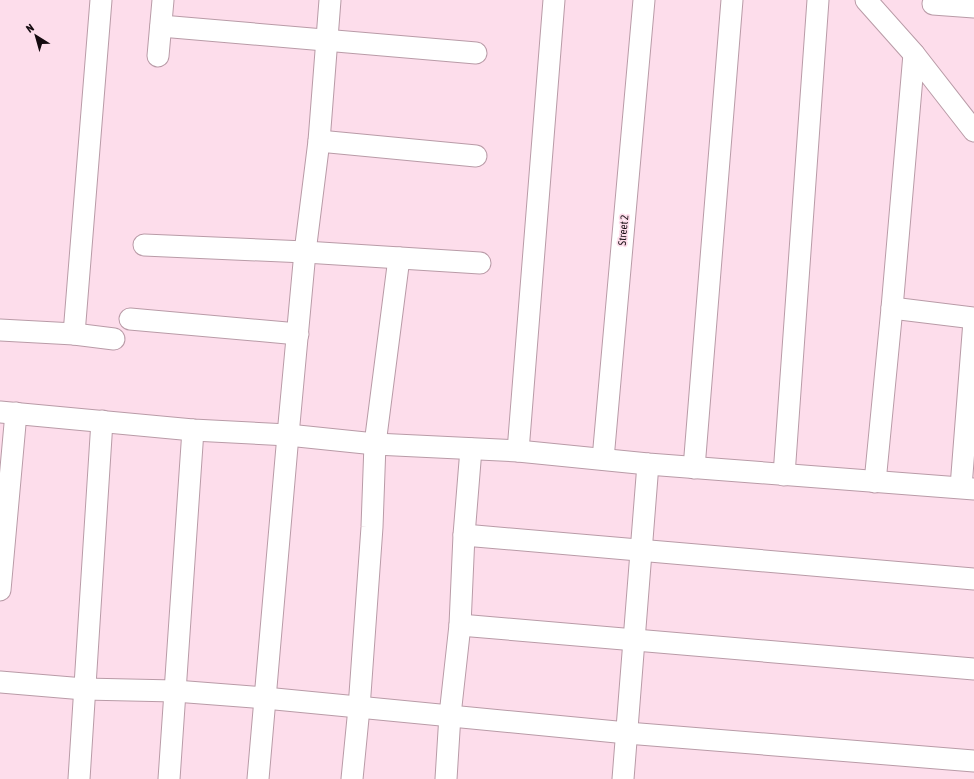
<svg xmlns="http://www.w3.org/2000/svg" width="974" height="779" font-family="'Asap Condensed',sans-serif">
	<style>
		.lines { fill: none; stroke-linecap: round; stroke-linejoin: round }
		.street-casing { stroke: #b99ba7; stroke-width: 23 }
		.street { stroke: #fff; stroke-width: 21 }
		.labels { text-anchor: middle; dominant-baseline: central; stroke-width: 3.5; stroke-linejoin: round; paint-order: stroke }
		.street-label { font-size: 11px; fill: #140a0f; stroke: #fdddeb }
	</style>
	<rect width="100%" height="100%" fill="#fdddeb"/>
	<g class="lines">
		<g class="street-casing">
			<g id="street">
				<path d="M866,0L914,54L974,131"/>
				<path d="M933,4L974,7"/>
				<path d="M161,26L476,53"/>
				<path d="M158,56L163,0"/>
				<path d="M319,141L476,156"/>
				<path d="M144,245L305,252L480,263"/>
				<path d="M892,308L974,318"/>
				<path d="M130,319L298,334"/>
				<path d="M0,330L74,334L101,0"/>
				<path d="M74,334L114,339"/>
				<path d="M0,412L193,430L288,435L375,444L518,451L648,464L974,489"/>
				<path d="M518,451L554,0"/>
				<path d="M603,459L644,0"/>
				<path d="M694,468L732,0"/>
				<path d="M784,475L818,0"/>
				<path d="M875,482L892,308L914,54"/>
				<path d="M961,487L974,321"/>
				<path d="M464,535L974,579"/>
				<path d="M0,590L16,413"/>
				<path d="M460,625L974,669"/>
				<path d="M0,682L84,689L175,691L265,698L627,733L974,761"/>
				<path d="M79,779L102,421"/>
				<path d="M169,779L193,430"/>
				<path d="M258,779L288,435L305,252L319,141L330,0"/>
				<path d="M352,779L359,708L372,527L375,444L399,258"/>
				<path d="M446,779L450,715L460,625L464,535L471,449"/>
				<path d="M623,779L648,464"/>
			</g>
		</g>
		<use href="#street" class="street"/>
	</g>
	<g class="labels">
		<g class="street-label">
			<text transform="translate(623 230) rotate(-85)">Street 2</text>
		</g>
	</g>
	<g transform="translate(36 36) rotate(323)" stroke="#fdddeb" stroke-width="3" paint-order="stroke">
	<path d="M0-3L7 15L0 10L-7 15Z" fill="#140a0f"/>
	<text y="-6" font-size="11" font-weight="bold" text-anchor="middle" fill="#140a0f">N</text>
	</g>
</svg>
